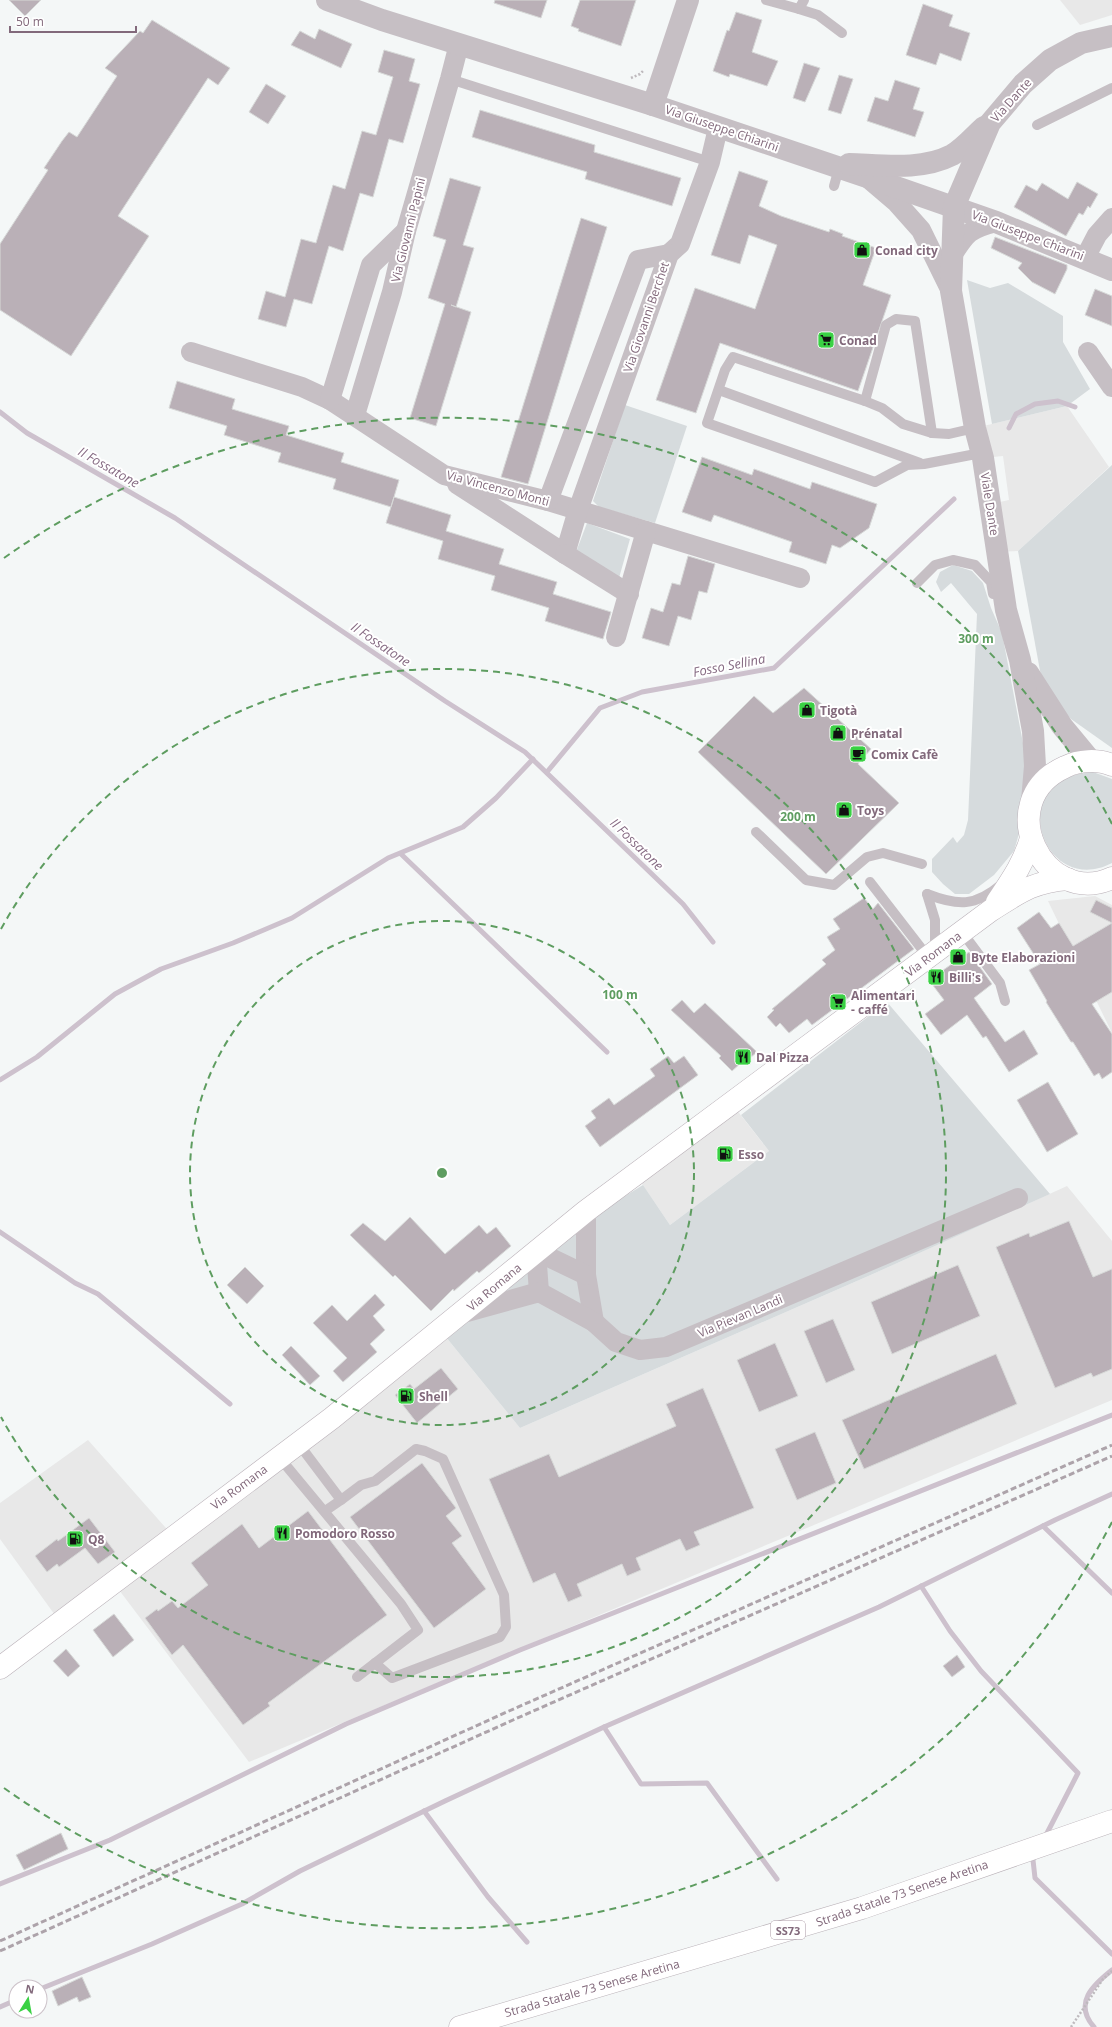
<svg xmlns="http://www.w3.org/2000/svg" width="1112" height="2027" font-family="'Open Sans',sans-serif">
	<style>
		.built { fill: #e8e8e8 }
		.green { fill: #d6dbdd }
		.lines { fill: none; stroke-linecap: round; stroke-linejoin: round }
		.stream { stroke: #cdc1cd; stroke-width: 5 }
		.building { fill: #bab0b7; stroke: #d7d9d8 }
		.secondary-casing { stroke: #bab1b8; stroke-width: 23 }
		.primary-casing { stroke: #bab2b8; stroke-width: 23 }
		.path { stroke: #beb9bd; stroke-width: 2.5; stroke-dasharray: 2 2; stroke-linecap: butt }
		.service { stroke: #c6bfc4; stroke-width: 10 }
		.minor { stroke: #c6bfc4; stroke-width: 20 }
		.tertiary { stroke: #c6bfc4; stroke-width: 22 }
		.secondary { stroke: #fff; stroke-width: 22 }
		.primary { stroke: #fff; stroke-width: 22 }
		.rail { stroke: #ada3aa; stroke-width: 3; stroke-dasharray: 6 3; stroke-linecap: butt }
		.ring { fill: none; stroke: #5e9d60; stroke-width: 2; stroke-dasharray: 7 5 }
		.labels { text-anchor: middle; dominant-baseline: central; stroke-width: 4; stroke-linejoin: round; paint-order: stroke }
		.shield { fill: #fff; stroke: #a896a3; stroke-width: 1 }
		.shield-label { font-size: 11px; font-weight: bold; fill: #82697b }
		.street-label { font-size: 12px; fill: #82697b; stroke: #fff }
		.poi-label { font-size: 12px; font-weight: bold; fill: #82697b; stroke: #fff; text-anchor: start }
		.water-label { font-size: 13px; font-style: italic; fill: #856a82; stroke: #fff }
		.centre { fill: #5e9d60; stroke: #fff; stroke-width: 2 }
		.ring-label { font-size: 12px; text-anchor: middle; font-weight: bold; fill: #5e9d60; stroke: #fff; stroke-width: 4; stroke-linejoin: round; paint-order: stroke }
	</style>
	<rect width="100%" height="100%" fill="#f4f7f7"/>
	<g class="built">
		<path d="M1060,0H1112V15L1080,25Z"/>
		<path d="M1067,406L1109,467L1018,551L997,552L991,504L1009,500L1003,456L983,458L975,428Z"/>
		<path d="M1095,896L1112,905V1033L1048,901Z"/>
		<path d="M732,1104L769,1151L670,1225L636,1175Z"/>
		<path d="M1067,1186L1112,1241V1400L249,1762L113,1582L60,1622L0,1539V1503L88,1440L173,1536L441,1331L520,1428L873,1274Z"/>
	</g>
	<g class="green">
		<path d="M967,280L990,288L1008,283L1063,316V342L1090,389L1067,406L992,424Z"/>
		<path d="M625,405L687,426L655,523L599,507L593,501Z"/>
		<path d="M1112,465V748L1071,719L1043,687L1018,551Z"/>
		<path d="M587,523L630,539L619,578L576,552Z"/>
		<path d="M953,565L972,571L983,583L991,608L1002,633L1026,759V809L1014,851L994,875L969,894H955L943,884L932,872V859L953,837L957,843L964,835L968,820L977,614L951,583L941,592L936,582L940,572Z"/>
		<path d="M1093,772L1112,779V863C1043,899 1001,778 1093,772Z"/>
		<path d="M887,1002L1050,1194L873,1274L520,1428L441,1331L536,1251L643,1185L670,1225L769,1151L741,1115Z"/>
	</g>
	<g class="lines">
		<g class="stream">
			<path d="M0,412L27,433L175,518L445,701L525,752L683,904L713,942"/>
			<path d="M1009,428L1016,414L1035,404L1058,401L1075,407"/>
			<path d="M547,772L600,708L642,692L774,668L954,499"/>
			<path d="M401,854L607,1052"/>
			<path d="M0,1080L37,1057L115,994L161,969L233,943L292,918L388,858L463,827L496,798L533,759"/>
			<path d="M0,1232L75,1283L98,1294L230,1404"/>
			<path d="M1043,1526L1112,1593"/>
			<path d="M921,1586L950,1631L981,1671L1078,1773L1045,1837"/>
			<path d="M604,1727L641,1784L707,1783L777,1879"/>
			<path d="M424,1811L488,1897L527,1942"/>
			<path d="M1036,1854L1033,1860L1035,1878L1112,1954"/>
			<path d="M0,1884L110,1840L346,1724L520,1650L1112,1415"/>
			<path d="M40,1989L152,1944L242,1904L300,1871L445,1801L604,1727L879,1607L1055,1520L1112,1494"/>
			<path d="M0,2007L16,2000"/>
			<path d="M1094,2027C1073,2003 1093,1985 1112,1970"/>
		</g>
	</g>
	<g class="building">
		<path d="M9,0H41L25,16Z"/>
		<path d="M495,0H547L541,18L494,3Z"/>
		<path d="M580,0H636L621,46L578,31L579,29L571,26Z"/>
		<path d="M923,4L953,15L949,26L970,33L961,61L940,53L936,65L906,55Z"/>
		<path d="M736,12L762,20L752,52L778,61L767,86L730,74L729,77L713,71L727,30L729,31Z"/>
		<path d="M152,20L230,68L218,85L208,78L118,216L149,236L71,356L0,310V244L48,170L44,168L62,141L69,132L77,137L117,76L105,68L140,31L143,33Z"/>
		<path d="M319,29L352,44L341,68L291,45L300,31L315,39Z"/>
		<path d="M384,50L415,59L409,81L420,84L403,143L389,139L373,197L360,193L343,251L329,246L312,304L294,299L286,327L258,319L266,291L285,297L301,239L316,243L333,185L345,189L362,131L376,135L393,77L378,72Z"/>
		<path d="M804,63L820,68L805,102L793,98Z"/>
		<path d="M839,75L853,79L841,114L828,110Z"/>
		<path d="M895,80L920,88L913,109L924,112L915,137L867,121L875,97L888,101Z"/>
		<path d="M266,84L286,96L268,124L249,112Z"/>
		<path d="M480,110L595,145L594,152L681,178L672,206L585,179L587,172L472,137Z"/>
		<path d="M739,171L768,181L759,206L781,216L829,232L830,229L843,234L842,236L876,248L863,285L891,295L858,391L720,343L696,413L656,400L695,288L755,309L777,245L749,235L740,264L711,255Z"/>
		<path d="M450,178L481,187L463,245L474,248L456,307L451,305L471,312L436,426L410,418L445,304L428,298L446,240L433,236Z"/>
		<path d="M1077,182L1098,194L1090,208L1088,206L1083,215L1079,213L1066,236L1014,207L1026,185L1037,191L1042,183L1068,199Z"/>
		<path d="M581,218L607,227L528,484L501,477Z"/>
		<path d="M995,237L1067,265V269L1055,294L1032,282L1018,268L1022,263L991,248Z"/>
		<path d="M1095,289L1112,296V326L1085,315Z"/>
		<path d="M177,381L235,399L232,409L289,426L286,435L344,453L341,462L399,480L394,497L451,515L446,531L504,549L499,564L557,582L553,594L611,612L603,639L545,621L549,608L491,590L495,576L438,559L443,541L386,523L394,497L391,507L333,489L336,479L278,462L281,453L224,435L227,426L169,408Z"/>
		<path d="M702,457L752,475L754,469L810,489L812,482L877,504L869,528L840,548L832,545L826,564L789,552L792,542L714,515L711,522L682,512Z"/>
		<path d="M688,556L715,564L707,593L699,591L691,620L678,616L669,646L642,638L651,608L663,612L672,583L680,585Z"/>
		<path d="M804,688L871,749L858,764L899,803L826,874L698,752L754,696L773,713Z"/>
		<path d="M864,898L873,909L878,903L914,949L812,1025L807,1019L789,1033L780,1023L776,1027L767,1017L774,1010L772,1009L826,964L822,960L835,950L827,937L840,929L833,919Z"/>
		<path d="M1096,900L1112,908V923L1090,912Z"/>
		<path d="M1039,912L1051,928L1059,923L1073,946L1112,923V992L1092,1004L1112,1034V1072L1102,1079L1099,1073L1094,1076L1073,1042H1071L1046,1002L1047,1001L1029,970L1040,964L1017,928Z"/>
		<path d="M969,952L992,984L974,998L1005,1042L1024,1030L1038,1054L1009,1072L986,1036L983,1038L967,1015L941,1035L925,1014L944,1000L929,980Z"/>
		<path d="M682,1000L694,1013L705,1003L757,1052L743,1064L742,1062L732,1071L719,1058L721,1056L671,1010Z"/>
		<path d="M668,1056L674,1063L684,1056L698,1075L600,1147L585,1126L596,1118L591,1111L609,1098L614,1105L655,1076L650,1069Z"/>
		<path d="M1048,1082L1078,1134L1047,1152L1017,1100Z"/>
		<path d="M410,1217L445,1254L479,1225L487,1234L496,1227L511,1246L479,1273L477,1271L454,1291L453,1289L431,1311L395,1275L393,1277L350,1235L363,1223L385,1241Z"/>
		<path d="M1069,1221L1093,1277L1112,1269V1369L1093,1377L1091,1373L1055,1388L996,1247L1029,1233L1030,1237Z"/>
		<path d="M958,1265L980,1316L892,1354L871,1302Z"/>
		<path d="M245,1267L264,1286L247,1304L227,1285Z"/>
		<path d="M375,1294L385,1305L373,1316L385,1330L370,1344L377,1352L343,1382L333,1371L347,1358L313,1323L332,1305L347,1321Z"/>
		<path d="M833,1319L855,1370L826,1383L804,1331Z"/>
		<path d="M775,1343L798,1396L759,1412L737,1360Z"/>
		<path d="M291,1346L320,1376L310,1385L282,1355Z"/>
		<path d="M996,1354L1017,1404L864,1469L842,1420Z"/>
		<path d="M441,1368L458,1389L417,1423L395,1395L410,1384L414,1389Z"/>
		<path d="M703,1388L754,1508L694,1532L700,1545L686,1551L680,1539L636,1558L641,1570L627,1576L622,1564L577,1584L582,1596L568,1602L555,1573L533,1583L489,1479L549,1454L559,1477L676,1426L666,1404Z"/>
		<path d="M815,1432L836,1483L797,1500L775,1449Z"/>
		<path d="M422,1463L456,1508L446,1516L462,1536L452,1543L486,1589L434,1628L350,1517Z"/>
		<path d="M308,1511L387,1615L268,1703L270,1706L243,1725L183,1645L172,1655L145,1618L157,1609L158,1611L172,1601L178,1608L208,1585L191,1563L242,1524L259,1548Z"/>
		<path d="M89,1518L115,1552L98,1564L85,1548L59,1567L57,1564L47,1572L35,1556L57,1539L58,1541Z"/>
		<path d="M114,1614L134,1640L113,1657L93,1630Z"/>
		<path d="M66,1649L80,1666L68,1677L53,1661Z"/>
		<path d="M957,1655L965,1667L952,1677L943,1666Z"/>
		<path d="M61,1833L68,1849L24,1870L16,1855Z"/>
		<path d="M82,1977L91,1997L79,2002L77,1997L58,2006L52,1991Z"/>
	</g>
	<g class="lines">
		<g class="secondary-casing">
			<g id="secondary">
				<path d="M1112,765C1098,759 1079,760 1065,767C990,801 1044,909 1112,878"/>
				<path d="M997,902C1011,881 1024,863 1031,838"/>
				<path d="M0,1668L332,1418L586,1211L990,911C1020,892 1032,882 1068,879"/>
			</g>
		</g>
		<g class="primary-casing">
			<path id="primary" d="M460,2027L862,1908L1112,1821"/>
		</g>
		<g class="path">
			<path d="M631,78L640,74L644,70"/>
			<path d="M1071,2027L1103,1979L1112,1971"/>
		</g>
		<g class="service">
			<path d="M766,0L799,9L804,0"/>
			<path d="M799,9L818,15L842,33"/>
			<path d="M450,79L710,162"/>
			<path d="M1037,125L1112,88"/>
			<path d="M834,186L839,168"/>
			<path d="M719,390L920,463"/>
			<path d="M865,401L882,408L903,424L932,433"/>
			<path d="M975,428L949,434L932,433L915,321L896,319L886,325L865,401L733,357L725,370L707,423L875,482L907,465L924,464L981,453"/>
			<path d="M917,583L935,565L953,560L975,565L991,582L993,594"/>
			<path d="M756,832L806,880L834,885L867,857L883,853L922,864"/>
			<path d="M870,882L928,957"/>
			<path d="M927,894C958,906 975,907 1002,884"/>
			<path d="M927,894L935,920V950"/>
			<path d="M962,932L1000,983L1005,1001"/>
			<path d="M298,1443L341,1500L361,1485L375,1481L416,1449L425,1451L443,1459L504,1595L506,1627L500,1637L392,1678L375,1663"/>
			<path d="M279,1457L401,1604L418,1630L357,1677"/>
			<path d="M325,1511L341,1500"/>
		</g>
		<g class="minor">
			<path d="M870,180L897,203L921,230L951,291"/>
			<path d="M951,257C966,234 968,229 996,222"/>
			<path d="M1085,258L1097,235L1112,218"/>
			<path d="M191,352L302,387L330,400L444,475L548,501L800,578"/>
			<path d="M1088,352L1112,387"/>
			<path d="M330,400L371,265L406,231"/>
			<path d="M355,415L392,292L406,231L450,79L459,44"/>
			<path d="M457,484L565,554L578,510L669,254L680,244L710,162L718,128"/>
			<path d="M548,501L638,260L669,254"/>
			<path d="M565,554L629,594"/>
			<path d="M616,637L646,531"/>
			<path d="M586,1211V1275L594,1322"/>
			<path d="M536,1251L586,1275"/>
			<path d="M536,1251L539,1292"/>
			<path d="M463,1313L539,1292L594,1322L616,1342L640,1350L666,1347L1018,1198"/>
		</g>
		<g class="tertiary">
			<path d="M327,0L382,20L653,105L867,177L996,222L1112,270"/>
			<path d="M653,105L688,0"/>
			<path d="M849,164C882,165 921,171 952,155C963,149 974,136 984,127"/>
			<path d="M1028,673L1062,726L1091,761"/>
			<path d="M1032,801L1035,766L1033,731L1020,660L1006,610L983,458L975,428L951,291L954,207L990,123L1023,84L1050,60L1081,43L1112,36"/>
		</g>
		<use href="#secondary" class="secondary"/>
		<use href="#primary" class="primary"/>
		<g class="rail">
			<path d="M0,1941L509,1711L1112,1445"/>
			<path d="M0,1951L513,1720L1112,1456"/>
		</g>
	</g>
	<g class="ring">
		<circle cx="442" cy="1173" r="252"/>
		<path d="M1 929A504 504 0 1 1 1 1417"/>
		<path d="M1112 1522A755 755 0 0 1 4 1788M4 558A755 755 0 0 1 1112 824"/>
	</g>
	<defs>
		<g id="shop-square" transform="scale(0.9)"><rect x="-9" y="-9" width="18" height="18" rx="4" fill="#3ad144" stroke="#fff"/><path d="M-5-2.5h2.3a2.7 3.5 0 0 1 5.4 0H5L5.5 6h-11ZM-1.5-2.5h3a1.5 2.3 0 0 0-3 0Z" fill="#111"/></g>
		<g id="supermarket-square" transform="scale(0.9)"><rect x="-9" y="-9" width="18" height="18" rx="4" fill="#3ad144" stroke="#fff"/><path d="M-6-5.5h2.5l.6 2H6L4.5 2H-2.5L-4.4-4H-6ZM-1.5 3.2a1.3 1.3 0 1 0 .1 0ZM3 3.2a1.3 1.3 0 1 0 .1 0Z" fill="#111"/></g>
		<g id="cafe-square" transform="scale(0.9)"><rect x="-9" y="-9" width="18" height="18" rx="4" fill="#3ad144" stroke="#fff"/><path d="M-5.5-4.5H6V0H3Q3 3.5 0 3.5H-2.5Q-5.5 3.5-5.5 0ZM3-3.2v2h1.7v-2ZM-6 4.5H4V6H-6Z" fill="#111"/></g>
		<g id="restaurant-square" transform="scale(0.9)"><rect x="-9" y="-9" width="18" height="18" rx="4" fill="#3ad144" stroke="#fff"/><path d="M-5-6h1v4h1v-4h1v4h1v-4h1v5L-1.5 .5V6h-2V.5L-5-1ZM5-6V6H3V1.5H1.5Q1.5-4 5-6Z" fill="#111"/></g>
		<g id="fuel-square" transform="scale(0.9)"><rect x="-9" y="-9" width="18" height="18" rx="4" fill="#3ad144" stroke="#fff"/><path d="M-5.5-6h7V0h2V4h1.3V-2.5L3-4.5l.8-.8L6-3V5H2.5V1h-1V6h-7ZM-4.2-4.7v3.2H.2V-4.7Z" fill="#111"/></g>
	</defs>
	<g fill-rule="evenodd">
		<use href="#shop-square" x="862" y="250"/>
		<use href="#supermarket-square" x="826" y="340"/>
		<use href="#shop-square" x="807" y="710"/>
		<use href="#shop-square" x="838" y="733"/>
		<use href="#cafe-square" x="858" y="754"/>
		<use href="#shop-square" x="844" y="810"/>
		<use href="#shop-square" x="958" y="957"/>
		<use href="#restaurant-square" x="936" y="977"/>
		<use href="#supermarket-square" x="838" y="1002"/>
		<use href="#restaurant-square" x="743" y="1057"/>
		<use href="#fuel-square" x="725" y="1154"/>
		<use href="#fuel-square" x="406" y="1396"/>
		<use href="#restaurant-square" x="282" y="1533"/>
		<use href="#fuel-square" x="75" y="1539"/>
	</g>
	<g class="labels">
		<rect class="shield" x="771" y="1921" width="34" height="18" rx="3"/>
		<g class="shield-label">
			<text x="788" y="1930">SS73</text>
		</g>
		<g class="street-label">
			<text transform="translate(1011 100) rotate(-48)">Via Dante</text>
			<text transform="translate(722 128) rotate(19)">Via Giuseppe Chiarini</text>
			<text transform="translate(408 230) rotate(-76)">Via Giovanni Papini</text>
			<text transform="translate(1028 235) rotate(21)">Via Giuseppe Chiarini</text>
			<text transform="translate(646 317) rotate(-71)">Via Giovanni Berchet</text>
			<text transform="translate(498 488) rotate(15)">Via Vincenzo Monti</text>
			<text transform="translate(990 504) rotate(81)">Viale Dante</text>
			<text transform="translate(933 954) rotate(-37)">Via Romana</text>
			<text transform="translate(494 1287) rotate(-40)">Via Romana</text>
			<text transform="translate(740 1316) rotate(-23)">Via Pievan Landi</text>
			<text transform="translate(239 1487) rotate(-36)">Via Romana</text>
			<text transform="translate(902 1893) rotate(-19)">Strada Statale 73 Senese Aretina</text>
			<text transform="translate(592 1988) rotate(-16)">Strada Statale 73 Senese Aretina</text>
		</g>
		<g class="poi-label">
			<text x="875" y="250">Conad city</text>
			<text x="839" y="340">Conad</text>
			<text x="820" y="710">Tigotà</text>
			<text x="851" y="733">Prénatal</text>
			<text x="871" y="754">Comix Cafè</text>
			<text x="857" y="810">Toys</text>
			<text x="971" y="957">Byte Elaborazioni</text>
			<text x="949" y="977">Billi's</text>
			<text x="851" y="995">Alimentari<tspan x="851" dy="14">- caffé</tspan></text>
			<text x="756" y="1057">Dal Pizza</text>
			<text x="738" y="1154">Esso</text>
			<text x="419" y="1396">Shell</text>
			<text x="295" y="1533">Pomodoro Rosso</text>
			<text x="88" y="1539">Q8</text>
		</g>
		<g class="water-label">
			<text transform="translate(109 467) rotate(30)">Il Fossatone</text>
			<text transform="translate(381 644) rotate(34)">Il Fossatone</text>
			<text transform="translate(729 665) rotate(-11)">Fosso Sellina</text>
			<text transform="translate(637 844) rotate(44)">Il Fossatone</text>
		</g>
	</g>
	<circle cx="442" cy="1173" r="6" class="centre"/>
	<g class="ring-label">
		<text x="976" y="643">300 m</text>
		<text x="798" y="821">200 m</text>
		<text x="620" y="999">100 m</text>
	</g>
	<g transform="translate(28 1999) rotate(11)"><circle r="19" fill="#ffffff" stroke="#cdc3ca"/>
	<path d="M0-3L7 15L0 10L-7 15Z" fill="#3ad144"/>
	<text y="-6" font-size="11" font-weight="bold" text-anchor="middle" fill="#82697b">N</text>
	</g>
	<path d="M10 26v6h126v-6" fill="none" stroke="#82697b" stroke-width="2"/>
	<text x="16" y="26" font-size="12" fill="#82697b" stroke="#ffffff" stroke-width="3" paint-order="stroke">50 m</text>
</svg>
